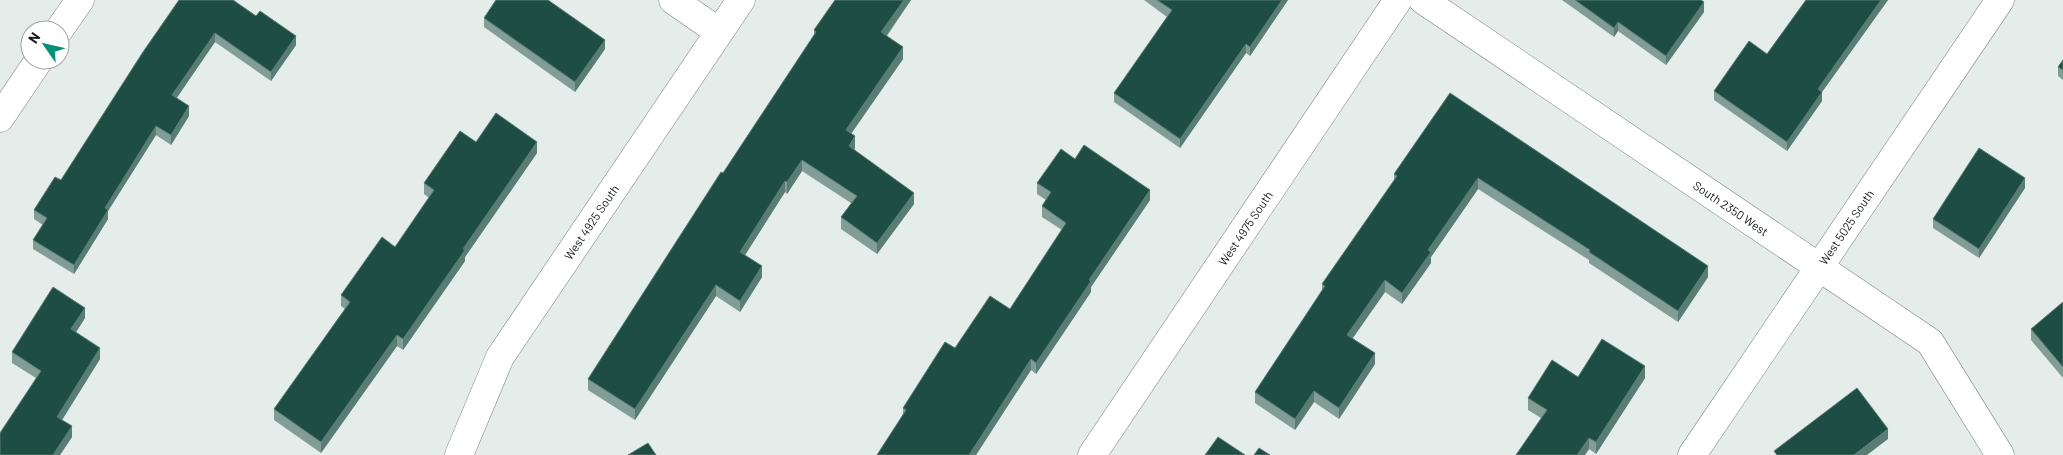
<svg xmlns="http://www.w3.org/2000/svg" width="2063" height="455" font-family="Barlow,sans-serif">
	<style>
		.lines { fill: none; stroke-linecap: round; stroke-linejoin: round }
		.minor-casing { stroke: #7b8380; stroke-width: 29 }
		.minor { stroke: #fff; stroke-width: 28 }
		.wall { fill: #819d96 }
		.shaded-wall { fill: #597d75 }
		.building { fill: #1e4d43; stroke: #597d75 }
		.labels { text-anchor: middle; dominant-baseline: central; stroke-width: 5; stroke-linejoin: round; paint-order: stroke }
		.street-label { font-size: 12px; fill: #161918; stroke: #fff }
	</style>
	<rect width="100%" height="100%" fill="#e4edea"/>
	<g class="lines">
		<g class="minor-casing">
			<g id="minor">
				<path d="M673,0L719,32"/>
				<path d="M1423,0L1930,342L2000,455"/>
				<path d="M59,30L80,0"/>
				<path d="M0,118L39,60"/>
				<path d="M459,455L500,357L741,0"/>
				<path d="M1092,455L1398,0"/>
				<path d="M1692,455L2000,0"/>
			</g>
		</g>
		<use href="#minor" class="minor"/>
	</g>
	<g class="wall">
		<path d="M835,0H911L887,36L903,59L851,134L855,148L854,149L914,204L877,254L841,229V217L851,203L802,171L787,194L785,192L745,255L762,277L740,312L716,296L635,420L588,390V379L814,35V30Z"/>
		<path d="M1144,0H1288L1250,56L1246,53L1180,148L1114,102V93L1167,17Z"/>
		<path d="M1562,0H1701L1704,12L1666,65L1618,31L1614,37Z"/>
		<path d="M1806,0H1888L1822,92V101L1787,151L1714,100V91L1767,54Z"/>
		<path d="M256,16L296,45L271,81L215,42L176,98L189,116L171,145L156,135L108,211V219L74,274L33,249V240L43,225L34,219V210L61,180L143,52Z"/>
		<path d="M484,18L605,49L575,92L484,27Z"/>
		<path d="M2063,60V80L2058,76V67Z"/>
		<path d="M1450,93L1708,277L1678,322L1589,263V260L1478,189L1431,257V263L1402,304L1385,292L1353,338L1375,364L1339,419L1314,402L1295,430L1255,403V392L1322,290V284L1394,181V174Z"/>
		<path d="M476,142L537,153L465,257V261L403,350L397,346L321,453L274,420V409L345,309L341,306V295L395,247L429,198L424,194V183Z"/>
		<path d="M1075,159L1150,200L1091,287V292L1036,374L1031,370L976,455H877L903,415V408L955,348L1010,309L1062,230L1042,217V206L1046,200L1037,194V183Z"/>
		<path d="M2025,188L1979,258L1933,228V219Z"/>
		<path d="M2063,302V378L2031,340V329Z"/>
		<path d="M85,318L76,332L100,359L62,420L72,437L60,455H0L36,378L12,363V352Z"/>
		<path d="M1578,377L1645,378L1596,454L1589,449L1585,455H1516L1541,418L1528,410V398Z"/>
	</g>
	<g class="shaded-wall">
		<path d="M904,0H911L881,43V32Z"/>
		<path d="M1282,0H1288L1250,56V47Z"/>
		<path d="M1881,0H1888L1822,92V101L1787,151V142L1818,89Z"/>
		<path d="M1704,2V12L1666,65V56Z"/>
		<path d="M1618,22V31L1614,37V28Z"/>
		<path d="M215,33V42L172,105V95Z"/>
		<path d="M296,36V45L271,81V72Z"/>
		<path d="M605,40V49L575,92V82Z"/>
		<path d="M1246,44V53L1180,148V139Z"/>
		<path d="M903,47V59L846,141V130Z"/>
		<path d="M189,106V116L171,145V135Z"/>
		<path d="M156,126V135L108,211V219L74,274V265L105,208Z"/>
		<path d="M855,136V148L849,157V146Z"/>
		<path d="M537,142V153L465,257V261L403,350V339L463,249Z"/>
		<path d="M802,160V171L787,194V182Z"/>
		<path d="M1478,178V189L1431,257V263L1402,304V293L1428,250Z"/>
		<path d="M2025,178V188L1979,258V249Z"/>
		<path d="M785,181V192L740,263V252Z"/>
		<path d="M1150,190V200L1091,287V292L1036,374V363L1089,280Z"/>
		<path d="M914,193V204L877,254V243Z"/>
		<path d="M762,266V277L740,312V301Z"/>
		<path d="M1708,266V277L1678,322V311Z"/>
		<path d="M1385,280V292L1347,346V335Z"/>
		<path d="M716,285V296L635,420V409Z"/>
		<path d="M85,308V318L71,340V329Z"/>
		<path d="M397,335V346L321,453V442Z"/>
		<path d="M100,348V359L57,428V417Z"/>
		<path d="M1375,353V364L1339,419V408Z"/>
		<path d="M1031,359V370L976,455H969Z"/>
		<path d="M1645,366V378L1596,454V442Z"/>
		<path d="M1314,391V402L1295,430V419Z"/>
		<path d="M72,426V437L60,455H53Z"/>
		<path d="M1888,429V439L1867,455H1854Z"/>
		<path d="M1589,438V449L1585,455H1577Z"/>
	</g>
	<g class="building">
		<path d="M179,0H233L256,16L260,11L296,36L271,72L215,33L172,95L189,106L171,135L156,126L105,208L108,210L74,265L33,240L47,218L34,210L55,177L61,180L143,52Z"/>
		<path d="M496,0H548L605,40L575,82L484,18Z"/>
		<path d="M835,0H904L881,32L903,47L846,130L855,136L849,146L914,193L877,243L841,217L857,196L802,160L787,182L785,181L740,252L762,266L740,301L716,285L635,409L588,379L721,172L723,173L816,32L814,30Z"/>
		<path d="M1157,0H1282L1250,47L1246,44L1180,139L1114,93L1172,10Z"/>
		<path d="M1575,0H1701L1704,2L1666,56L1618,22L1614,28Z"/>
		<path d="M1806,0H1881L1818,89L1822,92L1787,142L1714,91L1749,41L1767,54Z"/>
		<path d="M2063,60V70L2058,67Z"/>
		<path d="M1450,93L1708,266L1678,311L1589,252L1590,250L1478,178L1428,250L1431,252L1402,293L1385,280L1347,335L1375,353L1339,408L1314,391L1295,419L1255,392L1325,286L1322,284L1397,176L1394,174Z"/>
		<path d="M496,113L537,142L463,249L465,250L403,339L397,335L321,442L274,409L350,302L341,295L382,237L395,247L434,190L424,183L460,131L476,142Z"/>
		<path d="M1084,145L1150,190L1089,280L1091,281L1036,363L1031,359L969,455H877L906,410L903,408L945,342L955,348L990,296L1010,309L1066,223L1042,206L1051,192L1037,183L1061,149L1075,159Z"/>
		<path d="M1979,148L2025,178L1979,249L1933,219Z"/>
		<path d="M53,287L85,308L71,329L100,348L57,417L72,426L53,455H0V433L41,371L12,352Z"/>
		<path d="M2063,302V367L2031,329Z"/>
		<path d="M1602,339L1645,366L1596,442L1589,438L1577,455H1516L1547,410L1528,398L1552,360L1578,377Z"/>
		<path d="M1857,388L1888,429L1854,455H1777L1774,451Z"/>
		<path d="M1218,437L1245,455H1205Z"/>
		<path d="M648,443L656,455H628Z"/>
		<path d="M1259,448L1270,455H1254Z"/>
	</g>
	<g class="labels">
		<g class="street-label">
			<text transform="translate(1731 208) rotate(34)">South 2350 West</text>
			<text transform="translate(591 222) rotate(-56)">West 4925 South</text>
			<text transform="translate(1846 227) rotate(-56)">West 5025 South</text>
			<text transform="translate(1245 228) rotate(-56)">West 4975 South</text>
		</g>
	</g>
	<g transform="translate(45 45) rotate(304)"><circle r="24" fill="#ffffff" stroke="#a2a3a3"/>
	<path d="M0-4L9 19L0 12L-9 19Z" fill="#02907a"/>
	<text y="-8" font-size="14" font-weight="bold" text-anchor="middle" fill="#161918">N</text>
	</g>
</svg>
